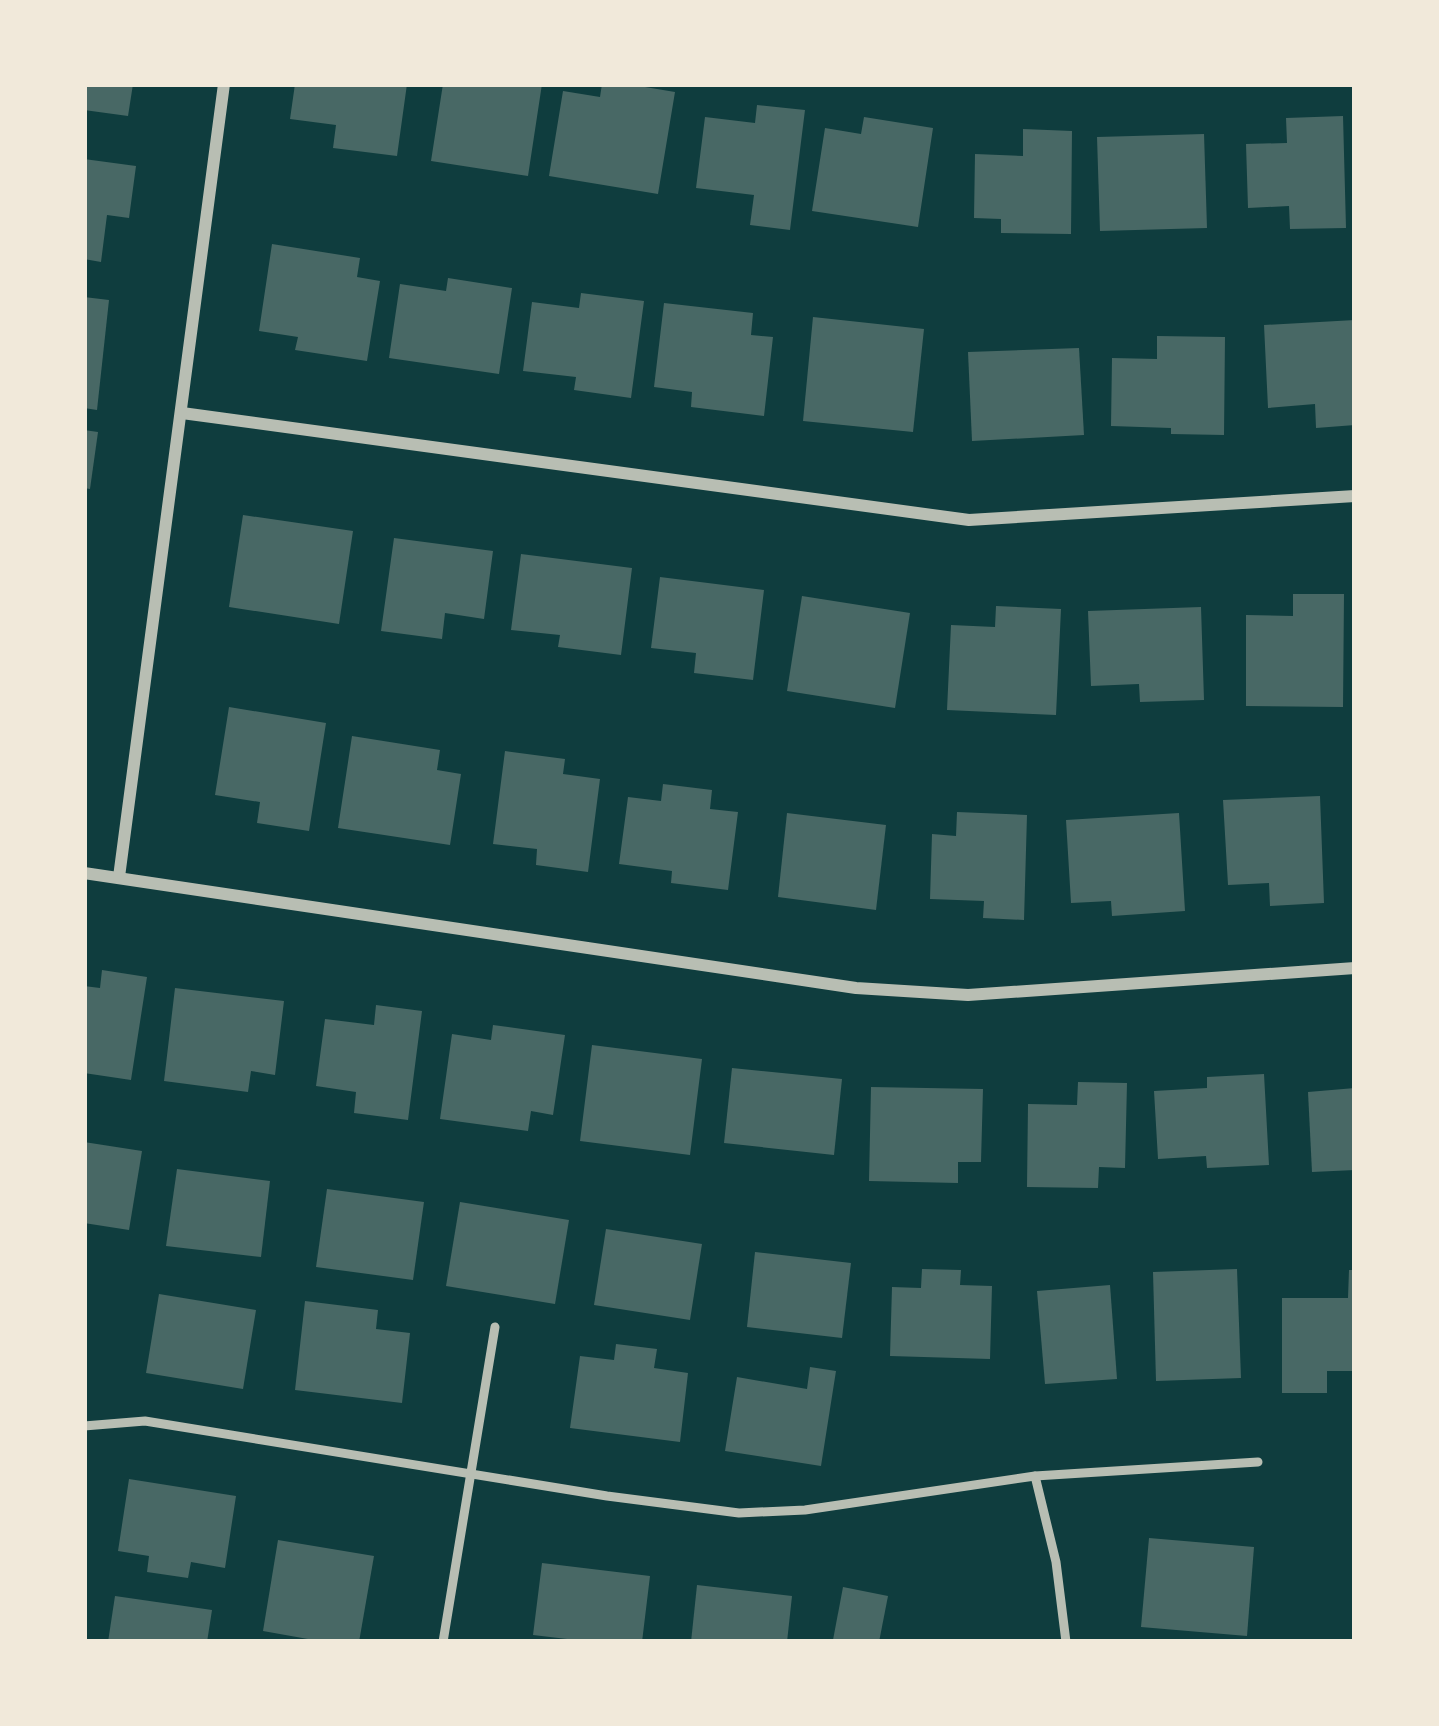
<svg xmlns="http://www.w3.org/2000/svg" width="1439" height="1726" font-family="'Work Sans',sans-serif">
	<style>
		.building { fill: #486865 }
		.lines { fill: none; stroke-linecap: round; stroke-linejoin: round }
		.service { stroke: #b8beb3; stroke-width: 9 }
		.minor { stroke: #b8beb3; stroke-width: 12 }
	</style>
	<rect width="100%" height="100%" fill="#0f3d3e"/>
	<g class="building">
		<path d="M84,84H133L128,116L84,110Z"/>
		<path d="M295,84H407L397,156L333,148L336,125L290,119Z"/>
		<path d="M443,84L497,87L498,84H542L528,176L431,161Z"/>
		<path d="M602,84H627L675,92L658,194L549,176L563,91L600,97Z"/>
		<path d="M757,105L805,110L790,230L750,225L754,195L696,188L705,117L755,123Z"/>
		<path d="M1343,116L1346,228L1290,229L1289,206L1248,208L1246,144L1287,143L1286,118Z"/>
		<path d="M864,117L933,128L918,227L812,211L825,128L861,134Z"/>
		<path d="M1023,129L1072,131L1071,234L1001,233V219L974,218L975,154L1023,156Z"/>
		<path d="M1204,134L1207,228L1100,231L1097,137Z"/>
		<path d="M84,159L136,166L129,218L107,215L101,262L84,259Z"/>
		<path d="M272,244L360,258L357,277L380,281L367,361L295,350L298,337L259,331Z"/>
		<path d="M448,278L512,288L499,374L389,358L400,284L446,291Z"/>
		<path d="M581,293L644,301L631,398L574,390L576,377L523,371L532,302L579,308Z"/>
		<path d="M84,297L109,300L97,410L84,408Z"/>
		<path d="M664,303L753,313L751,335L773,337L764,416L691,407L692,392L654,387Z"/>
		<path d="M813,317L924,329L913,432L803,421Z"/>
		<path d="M1355,320V425L1316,428L1315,404L1268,408L1264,325Z"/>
		<path d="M1157,336L1225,337L1224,435L1171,434V428L1111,426L1112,358L1157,359Z"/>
		<path d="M1079,348L1084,435L972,441L968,352Z"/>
		<path d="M84,430L98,432L90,489L84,488Z"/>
		<path d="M243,515L353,531L339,624L229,607Z"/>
		<path d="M394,538L493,551L484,619L445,613L442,639L381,631Z"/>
		<path d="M521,554L632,568L621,655L558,647L560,635L511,630Z"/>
		<path d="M660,577L764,590L753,680L694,673L696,653L651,648Z"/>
		<path d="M1293,594H1344L1343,707L1246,706V615L1293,616Z"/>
		<path d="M802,596L910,613L895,708L787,691Z"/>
		<path d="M996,606L1061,609L1056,715L947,710L951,625L995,627Z"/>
		<path d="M1201,607L1204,700L1140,702L1139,684L1091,686L1088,611Z"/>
		<path d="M229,707L326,723L309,831L257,823L260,802L215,795Z"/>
		<path d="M352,736L440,750L437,770L461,774L450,845L338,828Z"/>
		<path d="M505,751L565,759L563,774L600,779L588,872L536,865L537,849L493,844Z"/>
		<path d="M663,784L712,790L710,809L738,812L728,890L671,883L672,871L619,864L628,797L661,801Z"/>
		<path d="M1320,796L1324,903L1270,906L1269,883L1228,885L1223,800Z"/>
		<path d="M957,812L1027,815L1024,920L983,918L984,901L930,899L932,834L956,836Z"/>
		<path d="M787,813L886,825L876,910L778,897Z"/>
		<path d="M1179,813L1185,911L1112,916L1111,901L1071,903L1066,820Z"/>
		<path d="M102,970L147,977L131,1080L84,1073V986L100,988Z"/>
		<path d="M175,988L284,1001L275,1075L251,1071L248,1092L164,1081Z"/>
		<path d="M376,1005L422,1011L408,1120L354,1113L356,1092L316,1086L325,1019L374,1025Z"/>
		<path d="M493,1025L565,1035L553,1115L531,1111L528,1131L440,1119L452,1034L491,1040Z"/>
		<path d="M592,1045L702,1059L690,1155L580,1141Z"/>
		<path d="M732,1068L842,1079L834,1155L724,1143Z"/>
		<path d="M1264,1074L1269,1165L1207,1168L1206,1156L1158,1159L1154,1091L1207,1088V1077Z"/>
		<path d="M1078,1082L1127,1083L1125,1168L1099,1167L1098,1188L1027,1187L1028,1104L1077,1105Z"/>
		<path d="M871,1087L983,1089L981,1162H958V1183L869,1181Z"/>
		<path d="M1355,1088V1170L1312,1172L1308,1092Z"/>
		<path d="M84,1142L142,1151L129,1230L84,1223Z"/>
		<path d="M177,1169L270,1181L261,1257L166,1246Z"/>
		<path d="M327,1189L424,1202L413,1280L316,1267Z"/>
		<path d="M460,1202L569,1220L555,1304L446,1286Z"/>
		<path d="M606,1229L702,1244L690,1320L594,1305Z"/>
		<path d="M755,1252L851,1263L842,1338L747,1327Z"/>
		<path d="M922,1269L961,1270L960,1285L992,1286L990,1359L890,1356L892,1287L921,1288Z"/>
		<path d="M1237,1269L1241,1378L1156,1381L1153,1272Z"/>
		<path d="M1349,1270H1355V1371H1327V1393H1282V1298H1348Z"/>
		<path d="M1110,1285L1117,1379L1045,1384L1037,1291Z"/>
		<path d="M159,1294L256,1310L243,1389L146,1373Z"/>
		<path d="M305,1301L378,1310L376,1329L410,1333L402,1403L295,1390Z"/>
		<path d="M616,1344L657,1349L654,1368L688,1373L680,1442L570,1428L580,1356L614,1360Z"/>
		<path d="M810,1367L836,1371L821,1466L725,1451L737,1377L807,1389Z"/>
		<path d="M129,1479L236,1496L225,1568L191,1562L188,1578L147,1572L149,1556L118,1551Z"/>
		<path d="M1149,1538L1254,1547L1247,1636L1141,1627Z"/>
		<path d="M278,1540L374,1556L359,1642L319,1641L263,1631Z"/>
		<path d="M542,1563L650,1576L642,1642H566L567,1639L533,1635Z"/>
		<path d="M697,1585L792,1596L787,1642H691Z"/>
		<path d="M843,1587L888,1596L879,1642L833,1640Z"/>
		<path d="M115,1596L212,1610L207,1642H108Z"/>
	</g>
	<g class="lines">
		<g class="service">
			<path d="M84,1426L145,1421L607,1496L739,1513L805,1510L1035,1476L1258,1462"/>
			<path d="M1035,1476L1056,1562L1066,1642"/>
			<path d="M443,1642L495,1327"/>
		</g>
		<g class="minor">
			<path d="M182,413L969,520L1355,496"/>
			<path d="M84,873L856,988L968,995L1355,968"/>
			<path d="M119,877L224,84"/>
		</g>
	</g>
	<rect width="1439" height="1726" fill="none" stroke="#f1e9da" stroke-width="174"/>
</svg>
